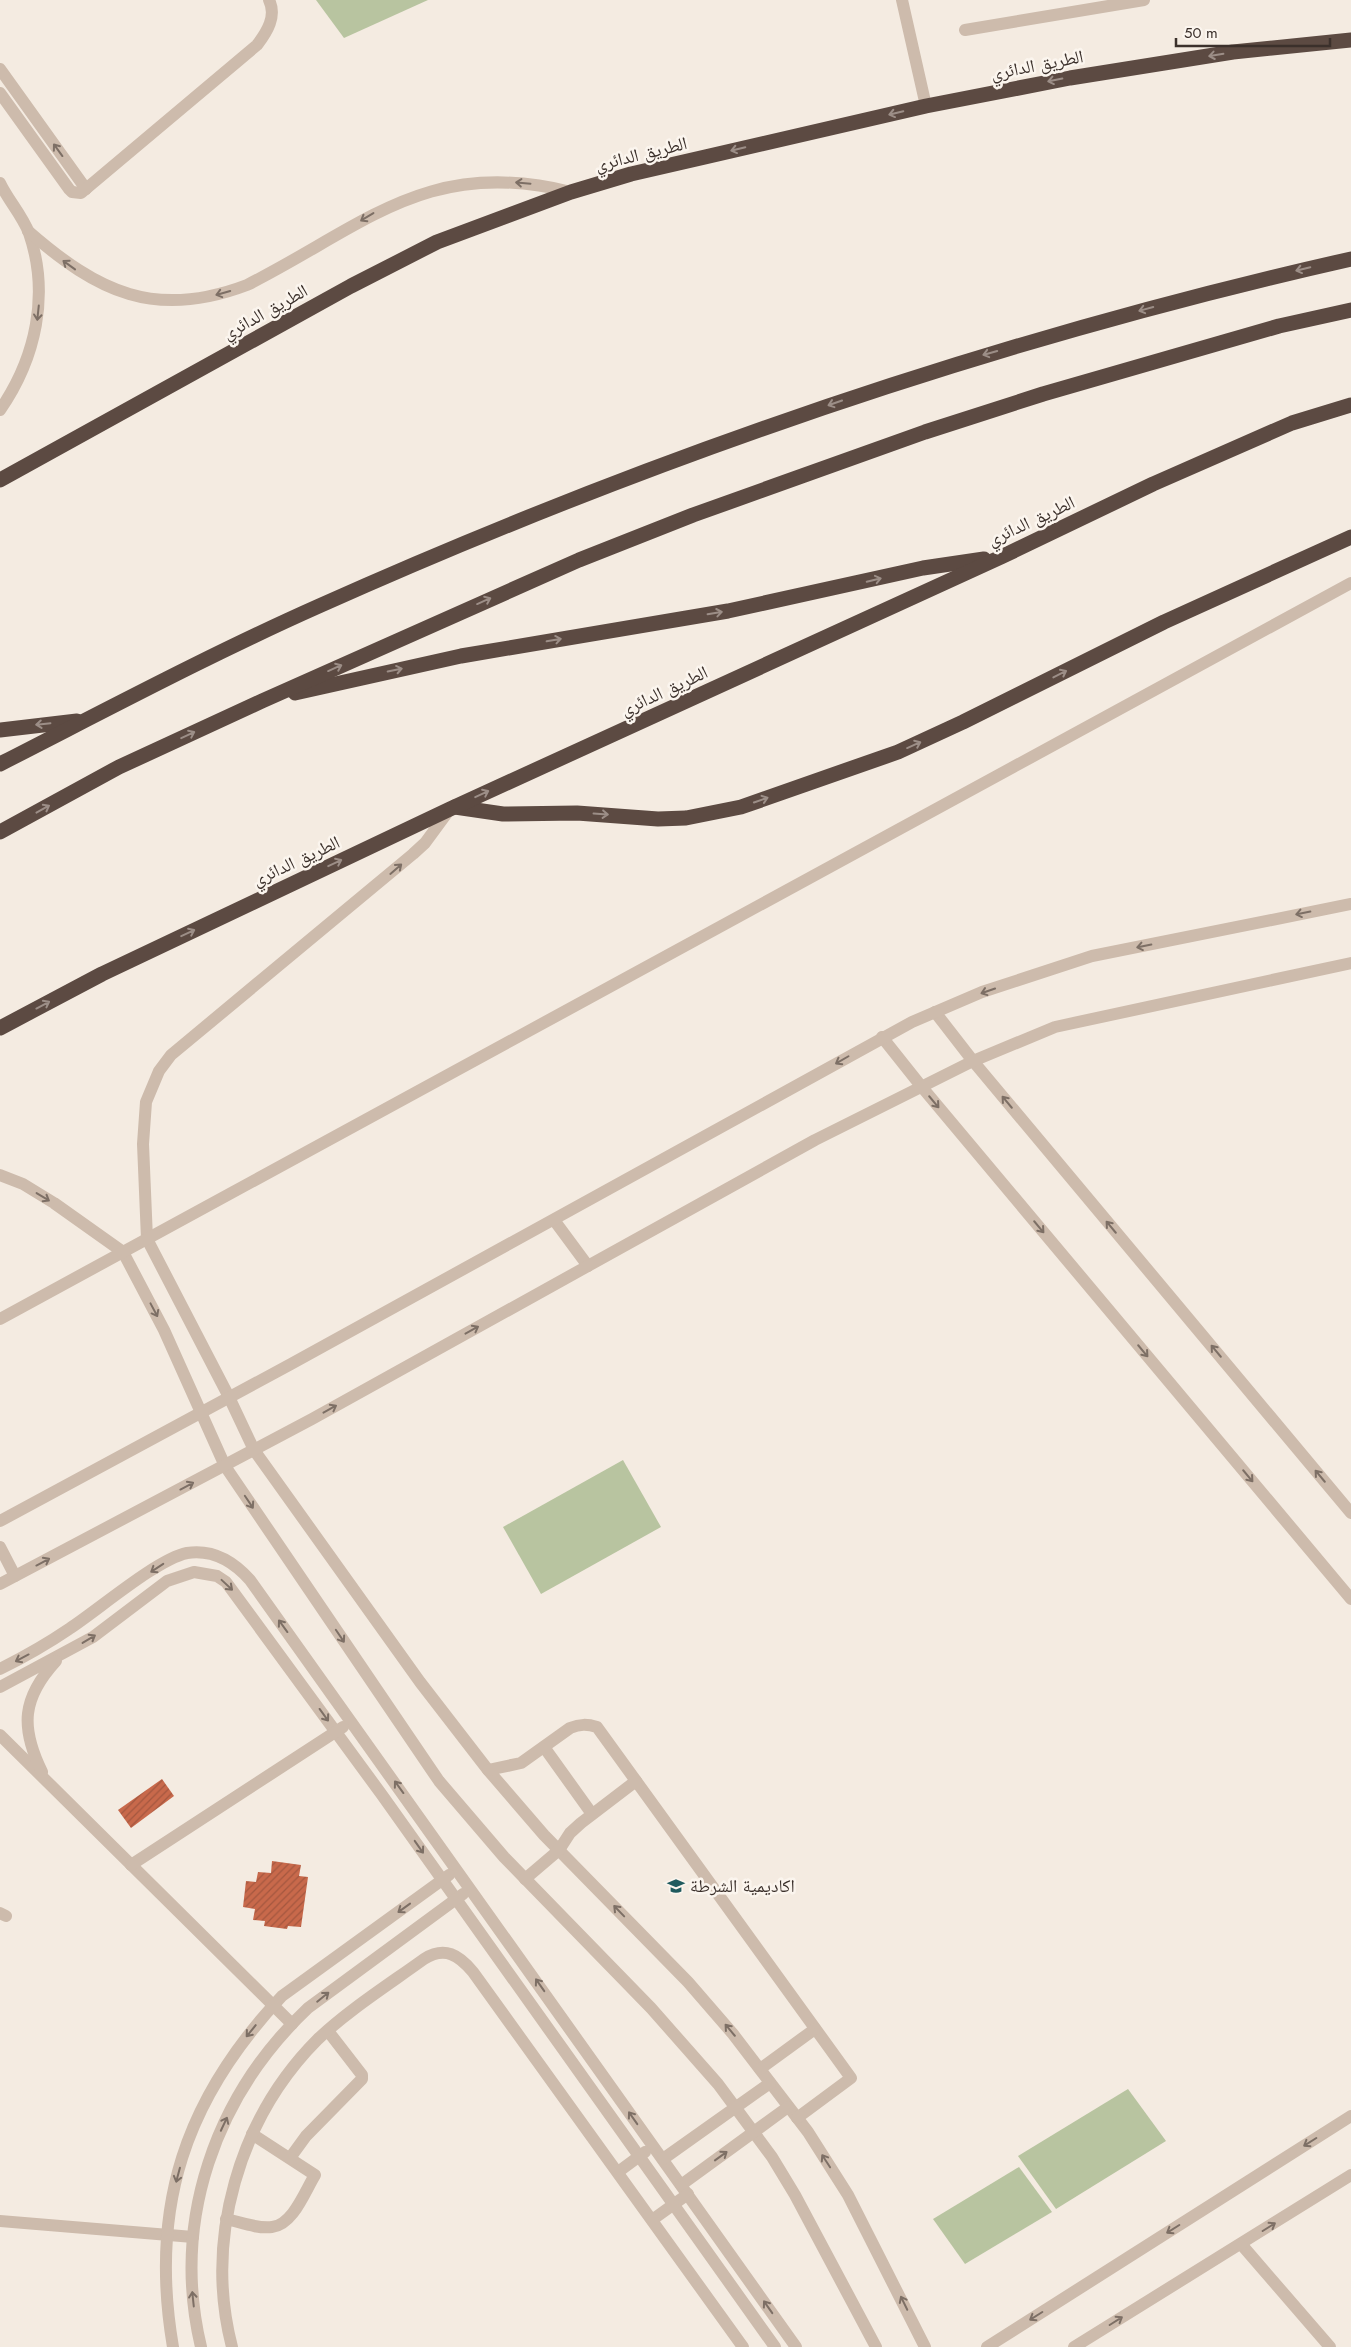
<svg xmlns="http://www.w3.org/2000/svg" width="1351" height="2347" font-family="Jost,'Noto Naskh Arabic',sans-serif">
	<style>
		.park { fill: #b8c4a0 }
		.building { fill: url(#building-hatch) }
		.lines { fill: none; stroke-linecap: round; stroke-linejoin: round }
		.minor { stroke: #cdbbac; stroke-width: 12 }
		.highway { stroke: #5c4a42; stroke-width: 15 }
		.oneway { stroke: #9c8e87 }
		.oneway2 { stroke: #7d6f65 }
		.labels { text-anchor: middle; dominant-baseline: central; stroke-width: 5; stroke-linejoin: round; paint-order: stroke }
		.street-label { font-size: 18px; fill: #3b302b; stroke: #fbf5ee }
		.poi-label { font-size: 18px; fill: #3b302b; stroke: #fbf5ee; text-anchor: start }
	</style>
	<defs>
		<pattern id="building-hatch" width="6" height="6" patternUnits="userSpaceOnUse" patternTransform="scale(1.25)"><rect width="6" height="6" fill="#c8694b"/><path d="M-1 1l2-2M0 6l6-6M5 7l2-2" fill="none" stroke="#a4573f"/></pattern>
	</defs>
	<rect width="100%" height="100%" fill="#f4ebe1"/>
	<g class="park">
		<path d="M316,0H428L344,38Z"/>
		<path d="M623,1460L661,1527L541,1594L503,1527Z"/>
		<path d="M1128,2089L1166,2141L1056,2209L1018,2156Z"/>
		<path d="M1019,2167L1052,2212L965,2264L933,2219Z"/>
	</g>
	<g class="building">
		<path d="M162,1779L174,1796L131,1828L118,1810Z"/>
		<path d="M272,1861L301,1865L299,1876L308,1877L301,1927L288,1926L287,1929L264,1926L265,1921L253,1920L255,1909L243,1907L246,1881L256,1882L258,1872L271,1873Z"/>
	</g>
	<g class="lines">
		<g class="minor">
			<path d="M902,0L926,106"/>
			<path d="M965,30L1144,0"/>
			<path d="M0,69L86,189"/>
			<path d="M0,93L69,189L72,192L81,193L257,45C267,32 277,16 269,0"/>
			<path d="M0,183C8,200 22,215 29,233C50,294 36,358 0,410"/>
			<path d="M28,231C98,292 155,320 247,285C364,226 428,156 571,192"/>
			<path d="M450,809L425,843L413,854L171,1055L159,1071L146,1102L143,1144L147,1239L229,1397L254,1450L420,1682L488,1770L544,1835L688,1982L733,2034L808,2132L848,2195L925,2347"/>
			<path d="M935,1012L973,1061L1351,1513"/>
			<path d="M882,1037L921,1086L1351,1599"/>
			<path d="M0,1175L23,1184L54,1203L123,1252L164,1330L225,1466L439,1781L504,1857L651,2008L718,2084L772,2157L795,2195L876,2347"/>
			<path d="M554,1220L588,1266"/>
			<path d="M0,1319L1351,583"/>
			<path d="M0,1521L291,1364L912,1022L982,992L1092,956L1351,904"/>
			<path d="M0,1547L15,1576"/>
			<path d="M0,1584L312,1419L815,1140L973,1061L1055,1027L1351,963"/>
			<path d="M0,1669C24,1657 47,1644 69,1629C97,1611 157,1559 187,1553C213,1549 234,1562 250,1580L796,2347"/>
			<path d="M0,1687L93,1637L167,1581L194,1572L217,1576L226,1582L382,1795L775,2347"/>
			<path d="M0,1735L292,2024"/>
			<path d="M544,1747L592,1814"/>
			<path d="M488,1770L521,1763L570,1728C580,1724 587,1724 597,1727L851,2078L797,2118"/>
			<path d="M42,1772C20,1727 22,1698 56,1661"/>
			<path d="M131,1865L343,1727"/>
			<path d="M525,1879L559,1850L570,1833L581,1823L636,1781"/>
			<path d="M0,1913L6,1916"/>
			<path d="M760,2069L815,2029"/>
			<path d="M290,2158L306,2136L362,2079V2075L328,2031"/>
			<path d="M663,2159L770,2083"/>
			<path d="M618,2172L645,2152"/>
			<path d="M681,2185L788,2107"/>
			<path d="M226,2219C240,2222 257,2229 272,2227C293,2225 305,2191 315,2175L252,2134"/>
			<path d="M652,2220L688,2194"/>
			<path d="M0,2221L193,2237"/>
			<path d="M1241,2244L1330,2347"/>
			<path d="M173,2347C149,2207 185,2099 282,1996L449,1875"/>
			<path d="M201,2347C171,2221 215,2096 308,2008L463,1894"/>
			<path d="M232,2347C204,2239 239,2118 318,2039C350,2009 388,1985 424,1959C445,1946 459,1955 473,1972L743,2347"/>
			<path d="M987,2347L1351,2116"/>
			<path d="M1074,2347L1351,2175"/>
		</g>
		<g class="highway">
			<path d="M0,480L351,286L437,242L571,192L631,174L705,157L926,106L1070,78L1233,52L1351,40"/>
			<path d="M295,693L461,656L728,611L923,568L984,559"/>
			<path d="M0,730L77,721"/>
			<path d="M0,764C106,710 211,654 319,606C652,457 996,339 1351,259"/>
			<path d="M455,807L503,814L577,813L658,819L686,818L741,807L898,752L963,722L1164,622L1351,537"/>
			<path d="M0,832L119,767L262,701L579,560L693,515L925,432L1043,394L1279,326L1351,310"/>
			<path d="M0,1028L102,974L450,809L1001,557L1153,484L1292,423L1351,405"/>
		</g>
	</g>
	<defs><path id="oneway-shaft" d="M-6 0H5M1.5-3L5.5 0L1.5 3" fill="none" stroke-width="1.6" stroke-linecap="round" stroke-linejoin="round" transform="scale(1.25)"/></defs>
	<g class="oneway">
		<use href="#oneway-shaft" transform="translate(1216 55) rotate(171)"/>
		<use href="#oneway-shaft" transform="translate(1055 80) rotate(169)"/>
		<use href="#oneway-shaft" transform="translate(896 113) rotate(167)"/>
		<use href="#oneway-shaft" transform="translate(738 149) rotate(167)"/>
		<use href="#oneway-shaft" transform="translate(1303 269) rotate(167)"/>
		<use href="#oneway-shaft" transform="translate(1146 309) rotate(165)"/>
		<use href="#oneway-shaft" transform="translate(990 353) rotate(164)"/>
		<use href="#oneway-shaft" transform="translate(835 403) rotate(161)"/>
		<use href="#oneway-shaft" transform="translate(874 580) rotate(-14)"/>
		<use href="#oneway-shaft" transform="translate(484 601) rotate(-24)"/>
		<use href="#oneway-shaft" transform="translate(715 613) rotate(-9)"/>
		<use href="#oneway-shaft" transform="translate(554 640) rotate(-10)"/>
		<use href="#oneway-shaft" transform="translate(335 668) rotate(-24)"/>
		<use href="#oneway-shaft" transform="translate(395 670) rotate(-12)"/>
		<use href="#oneway-shaft" transform="translate(1060 674) rotate(-27)"/>
		<use href="#oneway-shaft" transform="translate(43 724) rotate(174)"/>
		<use href="#oneway-shaft" transform="translate(188 735) rotate(-25)"/>
		<use href="#oneway-shaft" transform="translate(914 745) rotate(-24)"/>
		<use href="#oneway-shaft" transform="translate(482 794) rotate(-25)"/>
		<use href="#oneway-shaft" transform="translate(761 800) rotate(-19)"/>
		<use href="#oneway-shaft" transform="translate(43 809) rotate(-29)"/>
		<use href="#oneway-shaft" transform="translate(601 814) rotate(4)"/>
		<use href="#oneway-shaft" transform="translate(335 863) rotate(-25)"/>
		<use href="#oneway-shaft" transform="translate(188 933) rotate(-25)"/>
		<use href="#oneway-shaft" transform="translate(43 1005) rotate(-28)"/>
	</g>
	<g class="oneway2">
		<use href="#oneway-shaft" transform="translate(58 150) rotate(-126)"/>
		<use href="#oneway-shaft" transform="translate(523 183) rotate(-175)"/>
		<use href="#oneway-shaft" transform="translate(367 217) rotate(149)"/>
		<use href="#oneway-shaft" transform="translate(69 265) rotate(-144)"/>
		<use href="#oneway-shaft" transform="translate(223 293) rotate(164)"/>
		<use href="#oneway-shaft" transform="translate(38 313) rotate(96)"/>
		<use href="#oneway-shaft" transform="translate(396 869) rotate(-41)"/>
		<use href="#oneway-shaft" transform="translate(1303 913) rotate(169)"/>
		<use href="#oneway-shaft" transform="translate(1144 946) rotate(169)"/>
		<use href="#oneway-shaft" transform="translate(988 991) rotate(161)"/>
		<use href="#oneway-shaft" transform="translate(842 1060) rotate(150)"/>
		<use href="#oneway-shaft" transform="translate(934 1102) rotate(50)"/>
		<use href="#oneway-shaft" transform="translate(1007 1102) rotate(-130)"/>
		<use href="#oneway-shaft" transform="translate(43 1197) rotate(31)"/>
		<use href="#oneway-shaft" transform="translate(1039 1227) rotate(50)"/>
		<use href="#oneway-shaft" transform="translate(1111 1227) rotate(-130)"/>
		<use href="#oneway-shaft" transform="translate(154 1310) rotate(62)"/>
		<use href="#oneway-shaft" transform="translate(472 1330) rotate(-29)"/>
		<use href="#oneway-shaft" transform="translate(1143 1351) rotate(50)"/>
		<use href="#oneway-shaft" transform="translate(1216 1351) rotate(-130)"/>
		<use href="#oneway-shaft" transform="translate(330 1409) rotate(-29)"/>
		<use href="#oneway-shaft" transform="translate(1248 1476) rotate(50)"/>
		<use href="#oneway-shaft" transform="translate(1320 1476) rotate(-130)"/>
		<use href="#oneway-shaft" transform="translate(187 1486) rotate(-28)"/>
		<use href="#oneway-shaft" transform="translate(249 1502) rotate(56)"/>
		<use href="#oneway-shaft" transform="translate(43 1562) rotate(-28)"/>
		<use href="#oneway-shaft" transform="translate(157 1568) rotate(147)"/>
		<use href="#oneway-shaft" transform="translate(227 1585) rotate(43)"/>
		<use href="#oneway-shaft" transform="translate(283 1626) rotate(-126)"/>
		<use href="#oneway-shaft" transform="translate(340 1636) rotate(56)"/>
		<use href="#oneway-shaft" transform="translate(89 1639) rotate(-31)"/>
		<use href="#oneway-shaft" transform="translate(22 1658) rotate(152)"/>
		<use href="#oneway-shaft" transform="translate(324 1715) rotate(54)"/>
		<use href="#oneway-shaft" transform="translate(399 1787) rotate(-126)"/>
		<use href="#oneway-shaft" transform="translate(419 1847) rotate(55)"/>
		<use href="#oneway-shaft" transform="translate(404 1908) rotate(144)"/>
		<use href="#oneway-shaft" transform="translate(619 1911) rotate(-134)"/>
		<use href="#oneway-shaft" transform="translate(540 1985) rotate(-125)"/>
		<use href="#oneway-shaft" transform="translate(323 1997) rotate(-39)"/>
		<use href="#oneway-shaft" transform="translate(730 2030) rotate(-130)"/>
		<use href="#oneway-shaft" transform="translate(251 2031) rotate(129)"/>
		<use href="#oneway-shaft" transform="translate(633 2118) rotate(-125)"/>
		<use href="#oneway-shaft" transform="translate(224 2124) rotate(-65)"/>
		<use href="#oneway-shaft" transform="translate(1310 2142) rotate(148)"/>
		<use href="#oneway-shaft" transform="translate(721 2156) rotate(-36)"/>
		<use href="#oneway-shaft" transform="translate(826 2161) rotate(-123)"/>
		<use href="#oneway-shaft" transform="translate(178 2175) rotate(105)"/>
		<use href="#oneway-shaft" transform="translate(1269 2227) rotate(-32)"/>
		<use href="#oneway-shaft" transform="translate(1173 2229) rotate(148)"/>
		<use href="#oneway-shaft" transform="translate(193 2299) rotate(-96)"/>
		<use href="#oneway-shaft" transform="translate(904 2303) rotate(-116)"/>
		<use href="#oneway-shaft" transform="translate(768 2307) rotate(-125)"/>
		<use href="#oneway-shaft" transform="translate(1036 2316) rotate(148)"/>
		<use href="#oneway-shaft" transform="translate(1116 2321) rotate(-32)"/>
	</g>
	<defs>
		<g id="university-bare" transform="scale(1.35)"><path d="M0-5L7-2L0 1L-7-2ZM-4 1L0 2.5L4 1V4Q0 6-4 4Z" fill="#1f5a5e" stroke="#fbf5ee" stroke-width="2.5" paint-order="stroke"/></g>
	</defs>
	<g fill-rule="evenodd">
		<use href="#university-bare" x="676" y="1886"/>
	</g>
	<g class="labels">
		<g class="street-label">
			<text transform="translate(1037 65) rotate(-11)">الطريق الدائري</text>
			<text transform="translate(641 154) rotate(-14)">الطريق الدائري</text>
			<text transform="translate(265 312) rotate(-29)">الطريق الدائري</text>
			<text transform="translate(1031 521) rotate(-25)">الطريق الدائري</text>
			<text transform="translate(664 691) rotate(-25)">الطريق الدائري</text>
			<text transform="translate(296 861) rotate(-25)">الطريق الدائري</text>
		</g>
		<g class="poi-label">
			<text x="690" y="1886">اكاديمية الشرطة</text>
		</g>
	</g>
	<path d="M1176 38v8h154v-8" fill="none" stroke="#3b302b" stroke-width="2.5"/>
	<text x="1184" y="38" font-size="15" fill="#3b302b" stroke="#fbf5ee" stroke-width="4" paint-order="stroke">50 m</text>
</svg>
